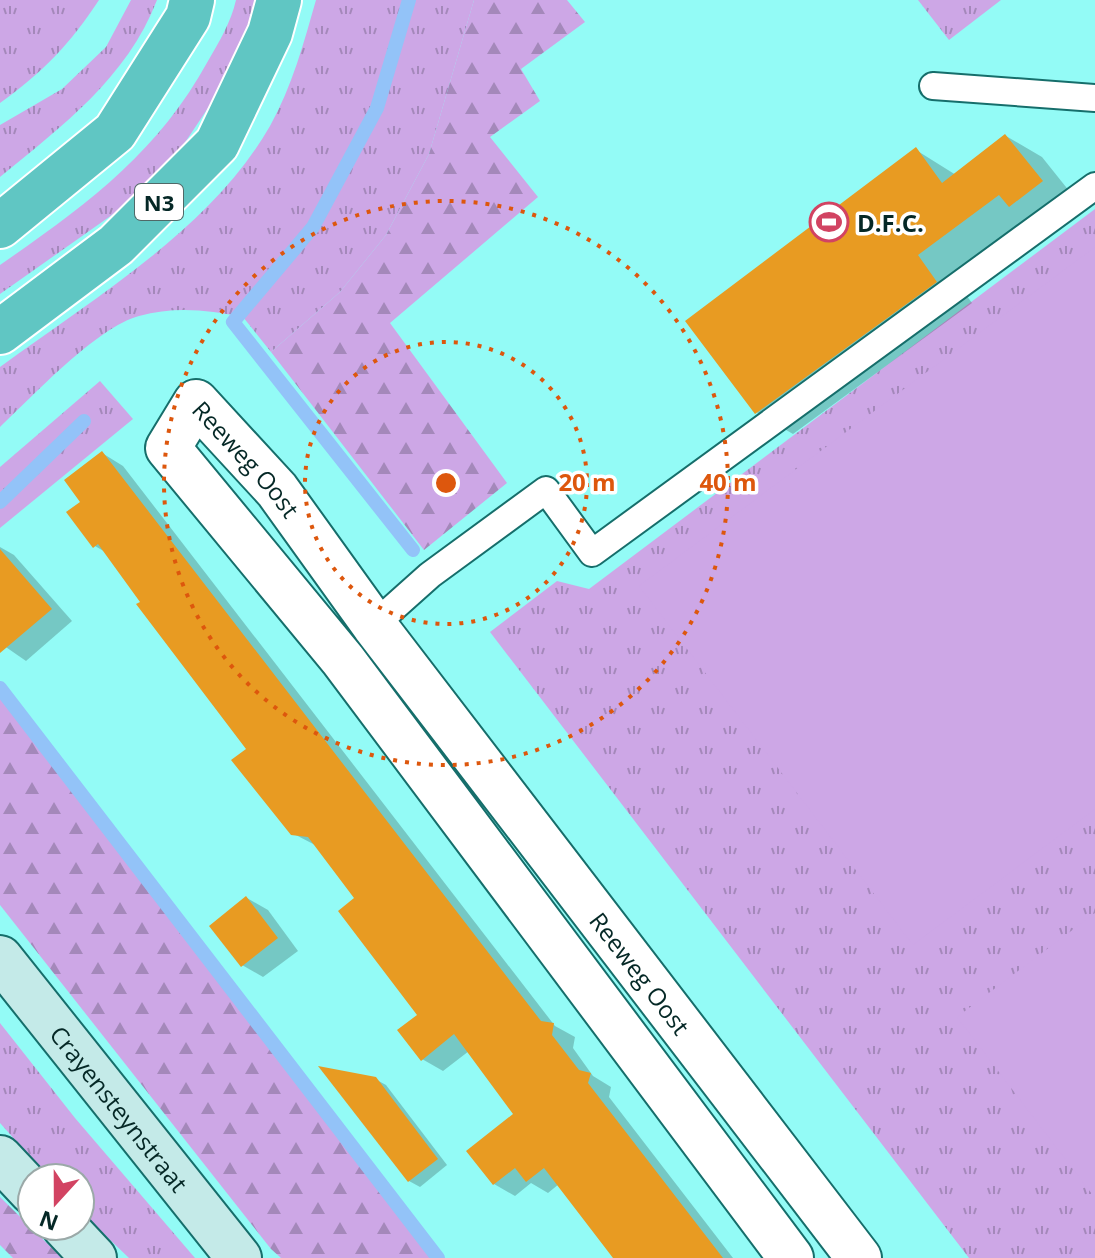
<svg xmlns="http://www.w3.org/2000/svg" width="1095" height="1258" font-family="'Open Sans',sans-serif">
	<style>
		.grass { fill: url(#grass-tufts) }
		.forest { fill: url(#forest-firs) }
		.park { fill: #cda7e6 }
		.shadow { fill: #0003 }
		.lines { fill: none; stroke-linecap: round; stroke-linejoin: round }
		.stream { stroke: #93c3f8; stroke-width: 14 }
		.building { fill: #e89b22 }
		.service-casing { stroke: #166e6b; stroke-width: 30 }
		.minor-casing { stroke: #166e6b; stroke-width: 48 }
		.secondary-casing { stroke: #166e6b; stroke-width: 48 }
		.trunk-casing { stroke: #fff; stroke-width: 48 }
		.service { stroke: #fff; stroke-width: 26 }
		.minor { stroke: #fff; stroke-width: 44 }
		.secondary { stroke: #c4eae8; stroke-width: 44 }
		.trunk { stroke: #60c6c3; stroke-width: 44 }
		.ring { fill: none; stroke: #dd570d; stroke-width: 4; stroke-dasharray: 4 8 }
		.labels { text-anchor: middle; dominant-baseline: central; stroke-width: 7; stroke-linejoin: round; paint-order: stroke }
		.shield { fill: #fff; stroke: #506867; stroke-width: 2 }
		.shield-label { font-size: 22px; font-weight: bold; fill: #052826 }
		.poi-label { font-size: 24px; font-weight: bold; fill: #052826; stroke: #fff; text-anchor: start }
		.street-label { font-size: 24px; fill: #052826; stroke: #fff }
		.centre { fill: #dd570d; stroke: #fff; stroke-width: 4 }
		.ring-label { font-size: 24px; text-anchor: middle; font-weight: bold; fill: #dd570d; stroke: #fff; stroke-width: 7; stroke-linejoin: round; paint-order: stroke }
	</style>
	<defs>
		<pattern id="grass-tufts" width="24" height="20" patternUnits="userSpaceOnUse" patternTransform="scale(2)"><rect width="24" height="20" fill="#cda7e6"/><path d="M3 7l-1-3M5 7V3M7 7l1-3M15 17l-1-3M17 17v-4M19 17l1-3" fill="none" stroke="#a488ba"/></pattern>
		<pattern id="forest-firs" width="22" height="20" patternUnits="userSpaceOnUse" patternTransform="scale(2)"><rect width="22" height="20" fill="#cda7e6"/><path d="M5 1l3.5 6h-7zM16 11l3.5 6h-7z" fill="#a488ba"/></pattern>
	</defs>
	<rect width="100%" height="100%" fill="#93fbf6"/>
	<g class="grass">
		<path d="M0,0H99C70,44 43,72 0,103Z"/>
		<path d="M131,0H157C127,78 62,126 0,177V125L62,89L106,47Z"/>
		<path d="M236,0H258L238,51L212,102L184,144L136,198L0,294V265C85,206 157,154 208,61C219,42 231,22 236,0Z"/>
		<path d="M316,0H474L429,154L386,235L340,292L271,352L243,317C208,310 175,306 139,316C97,327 33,396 0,427V367C94,298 211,229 270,126C292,87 304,42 316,0Z"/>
		<path d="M918,0H1001L949,40Z"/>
		<path d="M1095,209V1258H969L490,632L557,581L589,589Z"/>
		<path d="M100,381L133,419L0,528V467Z"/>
		<path d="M0,1023L75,1118L195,1258H129L80,1211V1178H49L0,1123Z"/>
	</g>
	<g class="forest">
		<path d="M474,0H567L585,22L521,69L540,101L490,137L538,197L390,323L507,483L424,550L271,352L340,292L386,235L429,154Z"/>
		<path d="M0,691L432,1258H281L271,1249L0,905Z"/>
		<path d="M0,1197L62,1258H13L0,1245Z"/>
	</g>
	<g class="park">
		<path d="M1095,247V809L913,945L639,586Z"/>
		<path d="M1095,913V1198L957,1017Z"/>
	</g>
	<g class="shadow">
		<path d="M1006,136L1042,157L1078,202L953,277L972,303L793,434L757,413L916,150L956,175Z"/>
		<path d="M102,453L123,466L555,1026L575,1037L573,1048L593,1076L611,1087L609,1097L733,1258H620L559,1184L548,1193L531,1183L515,1196L494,1184L516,1114L469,1051L443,1071L422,1059L420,1015L357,898L317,846L292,833L248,749L107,553L95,546L83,502Z"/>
		<path d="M0,547L14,555L72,621L26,661L0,643Z"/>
		<path d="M247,898L268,910L298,951L263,977L242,965Z"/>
		<path d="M375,1079L386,1085L447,1165L420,1187L409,1181Z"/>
	</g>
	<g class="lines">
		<g class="stream">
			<path d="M409,0L377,108L313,227L233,322L413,550"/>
			<path d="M0,502L84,421"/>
			<path d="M0,688L438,1258"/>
		</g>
	</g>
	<g class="building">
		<path d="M1005,134L1043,181L1009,207L999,195L918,255L937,282L755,414L685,321L916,147L942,183Z"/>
		<path d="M102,451L541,1021L554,1023L552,1035L579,1070L591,1073L588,1083L723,1258H613L544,1168L526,1182L515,1168L493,1185L466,1151L513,1114L454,1034L421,1061L397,1030L417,1015L338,911L354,898L308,837L291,835L231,760L246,749L136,604L140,602L98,544L93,548L66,512L80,502L64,480Z"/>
		<path d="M0,549L52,609L0,653Z"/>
		<path d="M246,896L278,938L241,967L209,926Z"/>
		<path d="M318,1066L376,1077L438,1159L408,1182Z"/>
	</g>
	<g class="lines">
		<g class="service-casing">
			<g id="service">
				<path d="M933,86L1095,98"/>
				<path d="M374,625L430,575L546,490L592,553L1095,186"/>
			</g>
		</g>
		<g class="minor-casing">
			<g id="minor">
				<path id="s1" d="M791,1258L343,660L168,448L196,402L277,490L374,625L859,1258"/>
			</g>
		</g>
		<g class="secondary-casing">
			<g id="secondary">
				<path id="s2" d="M0,958L239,1258"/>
				<path d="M0,1158L32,1192"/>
				<path d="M64,1226L94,1258"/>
			</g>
		</g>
		<g class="trunk-casing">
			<g id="trunk">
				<path d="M0,226L115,132L188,17L192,0"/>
				<path d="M0,332L116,245L217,144L270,33L279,0"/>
			</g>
		</g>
		<use href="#service" class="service"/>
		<use href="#minor" class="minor"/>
		<use href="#secondary" class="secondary"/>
		<use href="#trunk" class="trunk"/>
	</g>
	<g class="ring">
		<circle cx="446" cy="483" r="141"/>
		<circle cx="446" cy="483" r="282"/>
	</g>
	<defs>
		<g id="stadium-ring" transform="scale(2)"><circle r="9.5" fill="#fff" stroke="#d24362" stroke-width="1.5"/><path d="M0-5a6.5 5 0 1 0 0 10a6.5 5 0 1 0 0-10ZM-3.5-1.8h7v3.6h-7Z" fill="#d24362"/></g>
	</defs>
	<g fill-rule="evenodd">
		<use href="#stadium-ring" x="829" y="222"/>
	</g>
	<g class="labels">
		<rect class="shield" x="135" y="184" width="48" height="36" rx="6"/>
		<g class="shield-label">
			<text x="159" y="202">N3</text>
		</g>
		<g class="poi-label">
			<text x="857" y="222">D.F.C.</text>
		</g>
		<g class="street-label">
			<text stroke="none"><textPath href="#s1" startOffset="1152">Reeweg Oost</textPath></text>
			<text stroke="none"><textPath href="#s1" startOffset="1800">Reeweg Oost</textPath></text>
			<text stroke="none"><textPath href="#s2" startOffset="192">Crayensteynstraat</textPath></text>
		</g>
	</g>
	<circle cx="446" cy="483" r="12" class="centre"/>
	<g class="ring-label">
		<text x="587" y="491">20 m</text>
		<text x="728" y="491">40 m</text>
	</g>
	<g transform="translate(56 1202) rotate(201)"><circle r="38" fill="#ffffff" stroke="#9ba9a8" stroke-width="2"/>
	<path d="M0-6L14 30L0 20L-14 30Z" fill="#d24362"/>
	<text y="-12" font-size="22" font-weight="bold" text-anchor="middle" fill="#052826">N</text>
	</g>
</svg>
